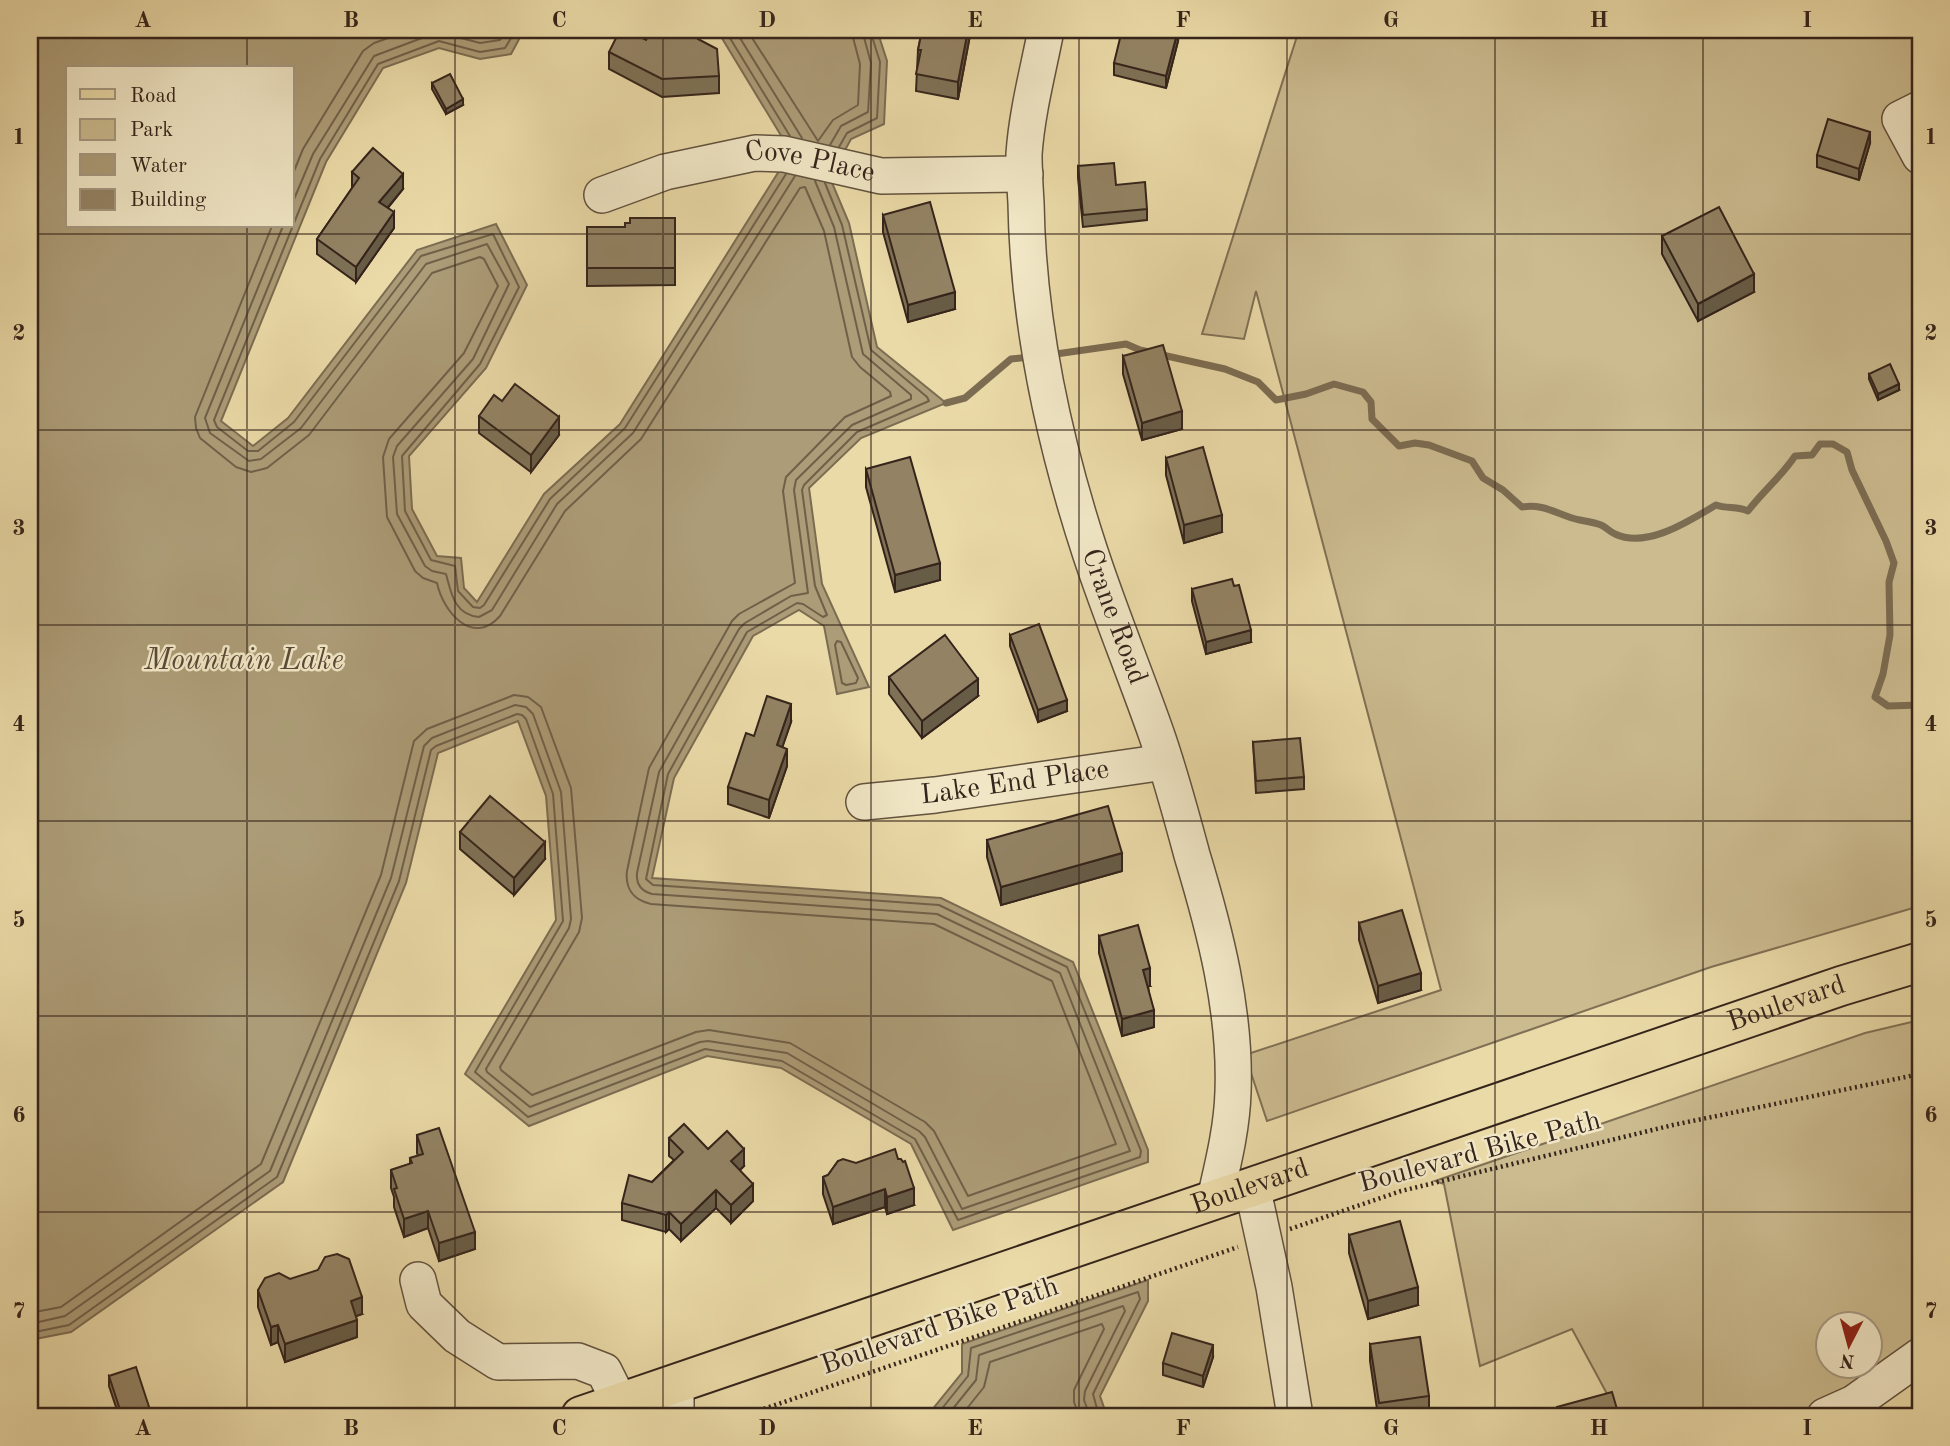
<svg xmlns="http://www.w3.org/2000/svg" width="1950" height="1446" font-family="'Old Standard TT',serif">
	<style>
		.green { fill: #cbbb8f; stroke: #807055; stroke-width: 2; fill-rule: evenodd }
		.water { fill: #ac9c77; stroke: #7c6c52; stroke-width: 2; fill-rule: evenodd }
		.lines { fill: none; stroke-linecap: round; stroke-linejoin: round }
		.shore { stroke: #706049; stroke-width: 2 }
		.stream { stroke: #7c6c52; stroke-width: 7 }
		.minor-casing { stroke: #62523e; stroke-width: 38 }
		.major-casing { stroke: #35241b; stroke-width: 42 }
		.path { stroke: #35241b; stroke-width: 4.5; stroke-dasharray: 2 3.5; stroke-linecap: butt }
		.minor { stroke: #f1e7c6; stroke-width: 35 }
		.major { stroke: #eadaa7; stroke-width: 38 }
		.wall { fill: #7e7156; stroke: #35241b; stroke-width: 2 }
		.shaded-wall { fill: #675c46; stroke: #35241b; stroke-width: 2 }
		.building { fill: #938364; stroke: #35241b; stroke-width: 2 }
		.grid { fill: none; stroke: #35241b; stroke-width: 2; stroke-opacity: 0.55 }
		.labels { text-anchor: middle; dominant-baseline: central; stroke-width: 5; stroke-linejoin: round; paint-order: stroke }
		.street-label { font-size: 28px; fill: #35241b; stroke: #f1e7c6 }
		.water-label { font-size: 30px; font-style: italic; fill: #594837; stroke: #f1e7c6 }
		.neatline { fill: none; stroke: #35241b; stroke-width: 2.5 }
		.grid-label { font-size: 23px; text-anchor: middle; font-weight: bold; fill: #35241b }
	</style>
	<rect width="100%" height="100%" fill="#eadaa7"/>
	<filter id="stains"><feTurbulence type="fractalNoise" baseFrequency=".00286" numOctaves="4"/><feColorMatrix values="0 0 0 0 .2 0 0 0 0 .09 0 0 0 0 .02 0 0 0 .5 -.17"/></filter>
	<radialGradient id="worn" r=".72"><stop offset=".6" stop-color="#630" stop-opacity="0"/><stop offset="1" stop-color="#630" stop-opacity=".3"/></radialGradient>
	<g class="green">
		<path d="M1299,30H1920V906L1711,967L1267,1121L1245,1055L1441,990L1256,291L1244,339L1202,334Z"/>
		<path d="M1920,1020V1355L1814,1416H1619L1572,1329L1480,1366L1444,1184L1435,1181L1865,1033ZM1828,1324H1870V1366H1828Z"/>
	</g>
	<g class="water">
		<path d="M30,30H524L511,54L480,59L439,48L383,68L326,162L221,421L253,446L288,418L417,250L496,224L527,285L486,368L409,456L412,509L437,556L461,558L464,588L477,602L544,494L620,424L791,152L717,30H877L887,61L884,124L851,139L830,178L849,223L877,347L946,403L861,438L809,488L822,584L869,687L837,694L824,626L799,610L753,636L674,778L652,878L941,898L1073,962L1148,1150V1162L953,1230L911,1144L781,1068L707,1056L529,1126L465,1074L556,920L546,796L518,721L438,753L406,883L283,1182L71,1332L30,1340ZM68,68H292V226H68Z"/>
		<path d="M1148,1280V1301L1100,1396L1107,1416H927L962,1373V1344Z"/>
	</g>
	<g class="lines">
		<g class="shore">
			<path d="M516,30L505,48L480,52L439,41L378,64L320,159L214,420L217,427L248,451H258L294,422L421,256L493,234L519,287L480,364L402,456L405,511L431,560L455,566L458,591L473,607L480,608L484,605L550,499L625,428L786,174"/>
			<path d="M725,30L790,136"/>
			<path d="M735,30L802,138"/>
			<path d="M747,30L818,141L833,120L858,105L860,64L851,30"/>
			<path d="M830,145L841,126L868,112L871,63L862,30"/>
			<path d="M839,147L847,133L877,118L880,62L870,30"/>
			<path d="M292,176L303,149L363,51L374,43L411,30"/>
			<path d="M292,204L313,154L374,56L438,32L480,43L500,40L506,30"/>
			<path d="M283,226L205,418L210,433L249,461L261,459L301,428L426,264L487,244L509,284L473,359L397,446L393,457L397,514L425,566L432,571L446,574C451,592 454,615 479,617L492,610L557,504L633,433L795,176"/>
			<path d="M837,641L841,642L858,678L856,683L846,685L842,683L835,645Z"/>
			<path d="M30,1313L61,1307L261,1164L381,875L414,741L427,729L514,695L528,697L541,707L571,788L582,918L579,932L500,1067L501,1070L532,1095L696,1032L709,1030L790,1043L925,1122L934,1131L968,1196L1116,1144L1052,981L934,924L651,904C633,900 625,888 627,871L649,768L732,621L739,614L795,583L783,491L786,477L845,417L891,396L890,392L860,367L852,357L824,231L805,187L800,188L641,439L565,511L500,616C473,647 443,612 437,583L423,578L415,571L387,517L383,457L389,439L464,353L498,286L484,259L480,257L432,273L309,435L267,468L251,472L236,467L200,438L196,428L195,417L272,226"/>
			<path d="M30,1324L65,1316L270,1171L391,878L424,746L432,738L515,705L526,707L533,714L561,792L571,919L569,928L486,1069L487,1072L530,1107L700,1042L708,1041L787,1053L919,1131L925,1137L962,1209L1130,1151L1060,973L937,914L652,894C641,891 636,884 637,873L659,772L739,629L745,623L791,596L808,593L794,490L796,480L852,425L911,399V395L863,354L834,227L815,181"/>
			<path d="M30,1333L69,1325L277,1177L399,881L431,750L436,746L517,714L522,715L526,719L553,794L563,921L475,1072L528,1117L705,1049L782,1061L915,1139L958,1220L1140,1157L1141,1151L1067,967L939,905L653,885L646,879L668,774L747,632L797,603L803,604L823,617L827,615L815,586L802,490L804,485L857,432L929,401L927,397L871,350L842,225L825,183"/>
			<path d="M936,1416L968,1376L971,1348L1138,1292L1140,1299L1093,1394L1099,1416"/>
			<path d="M947,1416L976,1380L979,1355L1123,1306L1125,1311L1085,1391L1084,1400L1090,1416"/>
			<path d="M961,1416L984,1387L990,1362L1102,1324L1104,1329L1074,1390V1402L1079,1416"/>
		</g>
		<g class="stream">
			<path d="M1049,355L1126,344L1140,350L1225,369L1258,382L1276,400L1306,394L1334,384L1363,392L1371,402L1372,419L1399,446L1415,443L1429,445L1472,461L1483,478L1503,490L1522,507C1540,504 1552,511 1569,517C1579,521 1591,521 1601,525C1606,527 1610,532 1615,534C1647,549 1689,521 1716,505C1727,509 1737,506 1748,511C1763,491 1781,477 1795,456L1812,455L1820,444H1833L1847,452L1852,470L1886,541L1894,563L1889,582L1890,635L1883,674L1875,697L1888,706L1920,705"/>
			<path d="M946,403L965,398L1011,359L1030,357"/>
		</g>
		<g class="minor-casing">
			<g id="minor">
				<path id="s1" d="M1046,30C1038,71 1027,112 1024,154C1024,170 1025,187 1026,203C1028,321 1053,439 1090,552C1110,613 1135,673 1156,733C1170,773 1181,814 1192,855C1215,931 1236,1011 1233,1092C1232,1128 1223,1164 1215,1199"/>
				<path d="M1920,109L1900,119L1920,156"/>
				<path id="s2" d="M602,195L665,172L755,153L784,154L881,176L1025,174"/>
				<path id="s3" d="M864,802L935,795L1165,762"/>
				<path d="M1252,1186L1274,1287L1295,1416"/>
				<path d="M418,1280L424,1304L457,1336L498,1362L578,1361L604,1371L620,1403"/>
				<path d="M676,1383V1416"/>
				<path d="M1825,1416L1854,1403L1920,1356"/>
			</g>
		</g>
		<g class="major-casing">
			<g id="major">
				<path id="s4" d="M581,1416L1841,986L1920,962"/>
			</g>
		</g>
		<g class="path">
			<path d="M1290,1229L1401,1191L1673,1125L1920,1074"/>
			<path d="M743,1416L1238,1247"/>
		</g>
		<use href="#minor" class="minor"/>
		<use href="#major" class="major"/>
	</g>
	<g class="wall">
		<path d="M922,30H971L958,99L916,91L918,50Z"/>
		<path d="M646,40L701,41L719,76V93L662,97L609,69V52Z"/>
		<path d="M1178,41L1166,88L1114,75V63Z"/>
		<path d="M432,83L463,105L446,114L432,89Z"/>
		<path d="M1870,143L1859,180L1817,167V155Z"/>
		<path d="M1078,166L1116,185L1147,209V220L1083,227L1078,178Z"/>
		<path d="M352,172L403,189L388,208L394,228L356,282L317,254V239L352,188Z"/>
		<path d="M883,215L955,309L908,322L883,232Z"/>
		<path d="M675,218V285L587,286V227H625L630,223Z"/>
		<path d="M1662,236L1754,292L1698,321L1662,254Z"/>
		<path d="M1123,356L1182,429L1142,440L1123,374Z"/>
		<path d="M1869,374L1899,390L1878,400L1869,379Z"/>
		<path d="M502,401L559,435L531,472L479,433V416Z"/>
		<path d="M1166,458L1222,532L1184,543L1166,475Z"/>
		<path d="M866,469L940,580L895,592L866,487Z"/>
		<path d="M1192,589L1251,642L1206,654L1192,601Z"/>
		<path d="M1010,635L1067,711L1038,722L1010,646Z"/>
		<path d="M889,677L978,696L922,738L889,694Z"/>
		<path d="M791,722L782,747L787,766L769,818L728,804V787L754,736Z"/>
		<path d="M1253,742L1304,777V789L1256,793Z"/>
		<path d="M460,832L545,859L514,895L460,849Z"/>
		<path d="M987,840L1122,871L1001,905L987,857Z"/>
		<path d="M1359,923L1421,990L1378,1003L1359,940Z"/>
		<path d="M1099,936L1150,986H1148L1154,1027L1122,1036L1099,953Z"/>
		<path d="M417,1135L475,1249L439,1261L428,1228L404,1237L394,1207V1197L391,1188V1170L410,1164V1158L418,1156L417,1153Z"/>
		<path d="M669,1138L708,1149L744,1166L740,1170L753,1201L731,1223L716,1208L681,1241L669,1229L666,1232L622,1220V1203L652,1182L674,1160L669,1156Z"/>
		<path d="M838,1161L914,1205L887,1214L885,1207L833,1224L823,1194V1177L828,1175Z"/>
		<path d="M1349,1235L1418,1305L1368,1319L1349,1253Z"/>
		<path d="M290,1279L362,1314L356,1316L357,1337L285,1362L278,1342L271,1345L258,1307V1290Z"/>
		<path d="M1370,1344L1429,1396V1413L1409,1416H1378L1370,1361Z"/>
		<path d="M1213,1357L1203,1387L1163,1375V1363Z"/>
		<path d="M109,1376L152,1416H119L109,1386Z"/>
	</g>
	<g class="shaded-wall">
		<path d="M968,30H971L958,99V82Z"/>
		<path d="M1178,30V41L1166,88V76Z"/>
		<path d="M463,99V105L446,114V109Z"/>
		<path d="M1870,132V143L1859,180V169Z"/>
		<path d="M403,174V189L379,218V202Z"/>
		<path d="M394,212V228L356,282V267Z"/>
		<path d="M1754,274V292L1698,321V304Z"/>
		<path d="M955,292V309L908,322V305Z"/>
		<path d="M1899,384V390L1878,400V394Z"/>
		<path d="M1182,411V429L1142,440V423Z"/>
		<path d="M559,417V435L531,472V455Z"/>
		<path d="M1222,515V532L1184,543V525Z"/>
		<path d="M940,563V580L895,592V575Z"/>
		<path d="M1251,630V642L1206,654V642Z"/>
		<path d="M978,679V696L922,738V721Z"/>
		<path d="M1067,700V711L1038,722V710Z"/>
		<path d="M791,704V722L777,763V745Z"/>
		<path d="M787,749V766L769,818V800Z"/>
		<path d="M545,842V859L514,895V878Z"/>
		<path d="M1122,853V871L1001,905V887Z"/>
		<path d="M1150,968V986L1143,988V970Z"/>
		<path d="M1421,973V990L1378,1003V986Z"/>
		<path d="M1154,1010V1027L1122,1036V1019Z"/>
		<path d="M744,1149V1166L731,1178V1161Z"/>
		<path d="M753,1184V1201L731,1223V1205Z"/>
		<path d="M914,1188V1205L887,1214V1197Z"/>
		<path d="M885,1189V1207L833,1224V1207Z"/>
		<path d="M716,1190V1208L681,1241V1224Z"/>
		<path d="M428,1211V1228L404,1237V1219Z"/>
		<path d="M669,1212V1229L666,1232V1215Z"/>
		<path d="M475,1232V1249L439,1261V1243Z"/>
		<path d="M1418,1287V1305L1368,1319V1301Z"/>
		<path d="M362,1297V1314L351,1318V1301Z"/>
		<path d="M357,1320V1337L285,1362V1344Z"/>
		<path d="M278,1325V1342L271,1345V1327Z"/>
		<path d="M1213,1345V1357L1203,1387V1376Z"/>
	</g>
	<g class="building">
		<path d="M620,30H627L646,40L651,30H695L701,33L698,39L717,49L719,76L662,79L609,52Z"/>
		<path d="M922,30H968L958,82L916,74L921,50H918Z"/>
		<path d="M1122,30H1178L1166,76L1114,63Z"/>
		<path d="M450,74L463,99L446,109L432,83Z"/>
		<path d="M1828,119L1870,132L1859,169L1817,155Z"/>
		<path d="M373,148L403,174L379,202L394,212L356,267L317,239L359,178L352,172Z"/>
		<path d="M1114,163L1116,185L1145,182L1147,209L1083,215L1078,166Z"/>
		<path d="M930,202L955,292L908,305L883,215Z"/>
		<path d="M1719,207L1754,274L1698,304L1662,236Z"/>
		<path d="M630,218H675V268H587V227H625V223H630Z"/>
		<path d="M1163,345L1182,411L1142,423L1123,356Z"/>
		<path d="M1890,364L1899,384L1878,394L1869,374Z"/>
		<path d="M515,384L559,417L531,455L479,416L494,395L502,401Z"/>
		<path d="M1203,447L1222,515L1184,525L1166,458Z"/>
		<path d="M910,457L940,563L895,575L866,469Z"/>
		<path d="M1232,579L1234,586L1239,585L1251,630L1206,642L1192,589Z"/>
		<path d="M1039,624L1067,700L1038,710L1010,635Z"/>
		<path d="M945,635L978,679L922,721L889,677Z"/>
		<path d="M767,696L791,704L777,745L787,749L769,800L728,787L746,733L754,736Z"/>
		<path d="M1300,738L1304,777L1256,781L1253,742Z"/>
		<path d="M490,796L545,842L514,878L460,832Z"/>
		<path d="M1108,806L1122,853L1001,887L987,840Z"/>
		<path d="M1402,910L1421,973L1378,986L1359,923Z"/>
		<path d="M1138,925L1150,968L1143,970L1154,1010L1122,1019L1099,936Z"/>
		<path d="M684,1124L708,1149L727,1131L744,1149L731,1161L753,1184L731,1205L716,1190L681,1224L669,1212L666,1215L622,1203L629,1175L652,1182L683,1152L669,1138Z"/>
		<path d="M439,1128L475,1232L439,1243L428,1211L404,1219L394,1189L397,1188L391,1170L412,1163L410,1158L423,1154L417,1135Z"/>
		<path d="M895,1149L898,1159H901L903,1162L905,1161L914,1188L887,1197L885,1189L833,1207L823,1177L828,1175L838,1161L843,1159L856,1163Z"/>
		<path d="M1400,1221L1418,1287L1368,1301L1349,1235Z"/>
		<path d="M337,1254L349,1259L362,1297L351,1301L357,1320L285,1344L278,1325L271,1327L258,1290L265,1278L279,1273L290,1279L318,1270L325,1257Z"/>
		<path d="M1172,1333L1213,1345L1203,1376L1163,1363Z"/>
		<path d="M1420,1337L1429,1396L1379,1403L1370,1344Z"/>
		<path d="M136,1367L152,1416H122L109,1376Z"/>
		<path d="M1612,1392L1619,1416H1560L1557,1407Z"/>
	</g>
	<path class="grid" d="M247,30V68M455,30V1416M663,30V1416M871,30V1416M1079,30V1416M1287,30V1416M1495,30V1416M1703,30V1416M247,226V1416M30,234H1920M30,430H1920M30,625H1920M30,821H1920M30,1016H1920M30,1212H1920"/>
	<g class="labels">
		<g class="street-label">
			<text stroke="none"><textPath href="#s2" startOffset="215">Cove Place</textPath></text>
			<text stroke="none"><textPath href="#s1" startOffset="600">Crane Road</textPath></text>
			<text stroke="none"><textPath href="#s3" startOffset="152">Lake End Place</textPath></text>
			<text stroke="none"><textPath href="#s4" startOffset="1274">Boulevard</textPath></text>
			<text transform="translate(1480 1153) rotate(-15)">Boulevard Bike Path</text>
			<text stroke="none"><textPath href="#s4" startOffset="707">Boulevard</textPath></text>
			<text transform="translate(940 1327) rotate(-19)">Boulevard Bike Path</text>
		</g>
		<g class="water-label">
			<text x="244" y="661">Mountain Lake</text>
		</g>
	</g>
	<rect width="1950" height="1446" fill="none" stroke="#eadaa7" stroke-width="77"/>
	<rect x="66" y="66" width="228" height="161" fill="#f1e7c6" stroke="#a69982" stroke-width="2"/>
	<rect x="80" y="89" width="35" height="10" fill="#eadaa7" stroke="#a69982" stroke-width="2"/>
	<text x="130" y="102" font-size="21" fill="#35241b">Road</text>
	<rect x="80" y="119" width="35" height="21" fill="#cbbb8f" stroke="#a69982" stroke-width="2"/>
	<text x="130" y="136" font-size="21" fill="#35241b">Park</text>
	<rect x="80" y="154" width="35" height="21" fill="#ac9c77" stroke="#a69982" stroke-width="2"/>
	<text x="130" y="172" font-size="21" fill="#35241b">Water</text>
	<rect x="80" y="189" width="35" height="21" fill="#938364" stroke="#a69982" stroke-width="2"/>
	<text x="130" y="206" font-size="21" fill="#35241b">Building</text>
	<g transform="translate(1849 1345) rotate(186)"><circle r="33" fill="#f1e7c6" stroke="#a69982" stroke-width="2"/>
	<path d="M0-5L12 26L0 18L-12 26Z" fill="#8f2418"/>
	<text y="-10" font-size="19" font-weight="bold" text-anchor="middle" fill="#35241b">N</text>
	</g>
	<rect x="38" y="38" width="1874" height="1370" class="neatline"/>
	<g class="grid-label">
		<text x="143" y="27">A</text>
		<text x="351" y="27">B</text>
		<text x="559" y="27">C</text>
		<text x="767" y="27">D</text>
		<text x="975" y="27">E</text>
		<text x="1183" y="27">F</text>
		<text x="1391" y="27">G</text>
		<text x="1599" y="27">H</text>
		<text x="1807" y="27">I</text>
		<text x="19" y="144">1</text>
		<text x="1931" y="144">1</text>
		<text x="19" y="340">2</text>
		<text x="1931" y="340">2</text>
		<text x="19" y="535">3</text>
		<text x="1931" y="535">3</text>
		<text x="19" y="731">4</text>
		<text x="1931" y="731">4</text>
		<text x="19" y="927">5</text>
		<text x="1931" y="927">5</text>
		<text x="19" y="1122">6</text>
		<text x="1931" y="1122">6</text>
		<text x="19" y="1318">7</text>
		<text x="1931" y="1318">7</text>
		<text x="143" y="1435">A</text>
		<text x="351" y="1435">B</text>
		<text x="559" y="1435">C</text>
		<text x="767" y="1435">D</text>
		<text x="975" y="1435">E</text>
		<text x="1183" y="1435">F</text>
		<text x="1391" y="1435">G</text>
		<text x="1599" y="1435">H</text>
		<text x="1807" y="1435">I</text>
	</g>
	<rect width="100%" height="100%" filter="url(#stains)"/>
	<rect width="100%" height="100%" fill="url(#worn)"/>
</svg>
